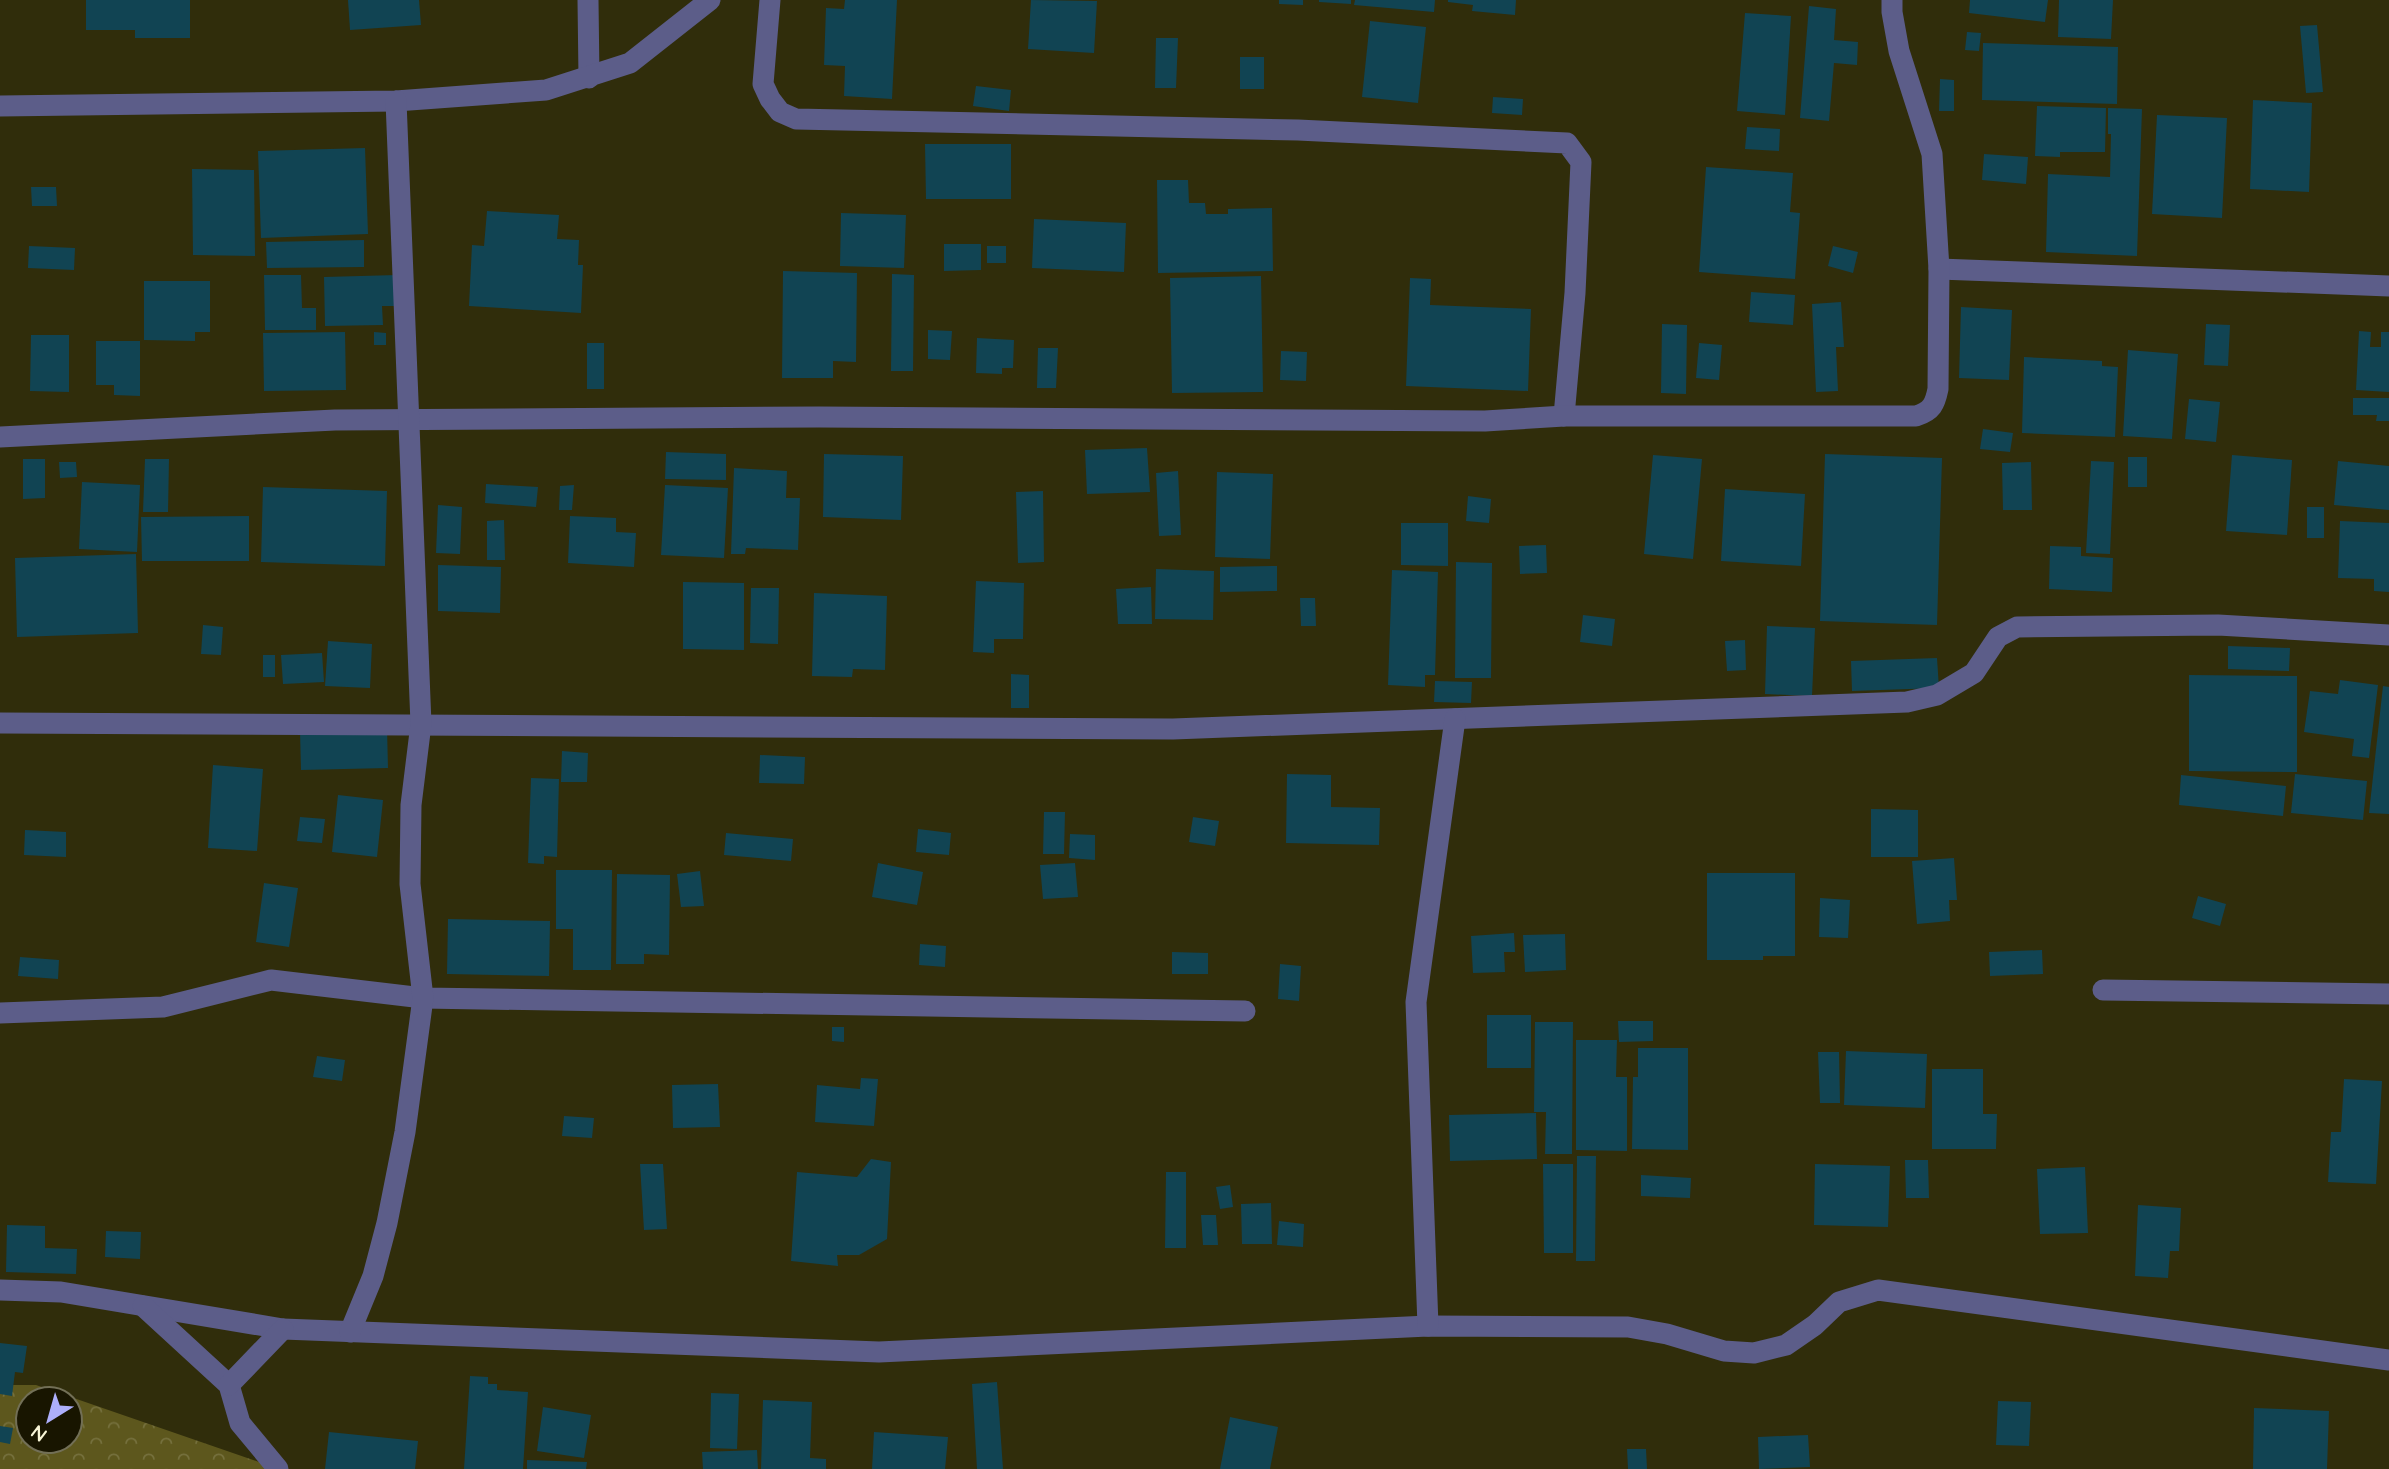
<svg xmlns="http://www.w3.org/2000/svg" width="2389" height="1469" font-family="Quicksand,sans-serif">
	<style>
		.forest { fill: url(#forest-crowns); fill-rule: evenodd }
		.building { fill: #114453 }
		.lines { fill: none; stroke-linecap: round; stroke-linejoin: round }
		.minor { stroke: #5c5d89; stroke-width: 21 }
	</style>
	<defs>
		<pattern id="forest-crowns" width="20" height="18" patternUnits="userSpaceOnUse" patternTransform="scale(1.75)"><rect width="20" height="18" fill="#5d571d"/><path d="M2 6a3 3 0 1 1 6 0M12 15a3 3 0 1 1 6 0" fill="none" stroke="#75703d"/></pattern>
	</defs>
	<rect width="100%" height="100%" fill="#302d0b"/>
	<path class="forest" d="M0,1385H36L279,1469H0ZM28,1399H70V1441H28Z"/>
	<g class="building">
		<path d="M86,0H190V38H135V30H86Z"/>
		<path d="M348,0H419L421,25L350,30Z"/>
		<path d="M845,0H897L892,99L844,96L845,66L824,65L826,8L844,9Z"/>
		<path d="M1031,0L1097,1L1094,53L1028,49Z"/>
		<path d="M1279,0H1303V5L1279,4Z"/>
		<path d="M1319,0H1351V4L1319,2Z"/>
		<path d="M1355,0H1435L1434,12L1354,5Z"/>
		<path d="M1448,0H1516L1515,15L1472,11L1473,5L1448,2Z"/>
		<path d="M1970,0H2048L2045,22L1969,13Z"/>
		<path d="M2059,0H2113L2111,39L2058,37Z"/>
		<path d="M1809,6L1836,9L1834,40L1858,42L1857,65L1834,63L1829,121L1800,118Z"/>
		<path d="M1745,13L1791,16L1785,115L1737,111Z"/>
		<path d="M1370,21L1426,27L1418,103L1362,97Z"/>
		<path d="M2317,25L2323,92L2306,93L2300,26Z"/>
		<path d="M1967,32L1981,33L1979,51L1965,50Z"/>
		<path d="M1156,38H1178L1176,88H1155Z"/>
		<path d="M1983,43L2118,47L2117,104L1982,100Z"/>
		<rect x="1240" y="57" width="24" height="32"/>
		<path d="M1940,79L1954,80V111H1939Z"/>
		<path d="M976,86L1011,90L1009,111L973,106Z"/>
		<path d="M1493,97L1523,99L1522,115L1492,113Z"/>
		<path d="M2253,100L2312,103L2309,192L2250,189Z"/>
		<path d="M2037,106L2106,108L2105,152H2060V157L2035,156Z"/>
		<path d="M2108,108L2142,109L2137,256L2046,252L2048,174L2110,177L2111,134H2108Z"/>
		<path d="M2157,115L2227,118L2222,218L2152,214Z"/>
		<path d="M1747,127L1780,129L1779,151L1745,149Z"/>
		<path d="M925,144H1011V199H926Z"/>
		<path d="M365,148L368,234L261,238L258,151Z"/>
		<path d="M1984,154L2028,157L2026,184L1982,180Z"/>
		<path d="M1706,167L1793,173L1790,212L1800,213L1795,279L1699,272Z"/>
		<path d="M192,169L254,170L255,256L193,255Z"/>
		<path d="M1157,180H1188L1189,203H1205L1206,214H1228V209L1272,208L1273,271L1158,273Z"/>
		<path d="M31,187H56L57,206H32Z"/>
		<path d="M487,211L559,215L557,239L579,240L578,265H583L581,313L469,306L472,245L484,246Z"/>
		<path d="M841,213L906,215L904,268L840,266Z"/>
		<path d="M1034,219L1126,223L1124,272L1032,268Z"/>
		<path d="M364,240V267L267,268L266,242Z"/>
		<path d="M944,244H981V270L944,271Z"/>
		<path d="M29,246L75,248L74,270L28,268Z"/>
		<rect x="987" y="246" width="19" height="17"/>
		<path d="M1833,246L1858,252L1853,273L1828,266Z"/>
		<path d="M783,271L857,273L856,362L833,361V378H782Z"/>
		<path d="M892,274L914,275L913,371H891Z"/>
		<path d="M264,275H301L302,308H316V330H265Z"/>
		<path d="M397,275L398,306H382L383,325L325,326L324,277Z"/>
		<path d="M1261,276L1263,392L1172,393L1170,278Z"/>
		<path d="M1410,278L1431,279L1430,305L1531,309L1528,391L1406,386Z"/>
		<path d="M144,281H210V332H195V341L144,340Z"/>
		<path d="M1751,292L1795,295L1793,325L1749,322Z"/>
		<path d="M1841,302L1844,347H1836L1838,391L1816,392L1812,304Z"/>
		<path d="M1961,307L2012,310L2009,380L1959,378Z"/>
		<path d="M1662,324L1687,325L1686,394L1661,393Z"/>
		<path d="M2206,324L2230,325L2228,366L2204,365Z"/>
		<path d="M928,330L952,331L950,360L928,359Z"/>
		<path d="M2359,331L2371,332L2370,347H2381V332H2389V392L2356,390Z"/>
		<path d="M345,332L346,390L264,391L263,333Z"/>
		<path d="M374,332L386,333V345H374Z"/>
		<path d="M31,335H69V392L30,391Z"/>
		<path d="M977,338L1014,340L1013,368H1002V374L976,373Z"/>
		<path d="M96,341H140V396L114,395V385H96Z"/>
		<rect x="587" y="343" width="17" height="46"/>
		<path d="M1699,343L1722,345L1719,380L1696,378Z"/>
		<path d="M1038,348H1058L1056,388H1037Z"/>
		<path d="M2128,350L2178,354L2172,439L2123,436Z"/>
		<path d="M1281,351L1307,352L1306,381L1280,380Z"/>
		<path d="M2024,357L2102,361V366L2118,367L2115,437L2022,433Z"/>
		<path d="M2353,398H2389V421H2376L2377,415H2353Z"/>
		<path d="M2189,399L2220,402L2216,442L2185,439Z"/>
		<path d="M1983,429L2013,433L2010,452L1980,449Z"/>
		<path d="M1147,448L1150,492L1087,494L1085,450Z"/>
		<path d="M666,452L726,454V480L665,479Z"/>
		<path d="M824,454L903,456L901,520L823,517Z"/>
		<path d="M1825,454L1942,458L1937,625L1820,621Z"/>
		<path d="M1653,455L1702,459L1693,559L1644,554Z"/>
		<path d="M2232,455L2292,460L2287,535L2226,531Z"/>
		<rect x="2128" y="457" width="19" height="30"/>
		<path d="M23,459H45V498L23,499Z"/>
		<path d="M145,459H169L168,512H143Z"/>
		<path d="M2091,461L2114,462L2110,554L2086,553Z"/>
		<path d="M2338,461L2389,466V510L2334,505Z"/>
		<path d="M59,462H76L77,477L60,478Z"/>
		<path d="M2031,462L2032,510H2003L2002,463Z"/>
		<path d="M734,468L787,471L786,498H800L798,550L746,548L745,554H731Z"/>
		<path d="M1178,471L1181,535L1159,536L1156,473Z"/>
		<path d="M1217,472L1273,474L1270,559L1215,557Z"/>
		<path d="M82,482L140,485L137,552L79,549Z"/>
		<path d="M486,484L538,487L536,507L485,503Z"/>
		<path d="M574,485L572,510H559L560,486Z"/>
		<path d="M665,485L728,488L724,558L661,555Z"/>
		<path d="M263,487L387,491L385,566L261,562Z"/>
		<path d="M1725,489L1805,494L1801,566L1721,561Z"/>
		<path d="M1043,491L1044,562L1018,563L1016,492Z"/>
		<path d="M1468,496L1491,499L1489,523L1466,521Z"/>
		<path d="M438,505L462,507L460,554L436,553Z"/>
		<rect x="2307" y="507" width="17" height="31"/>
		<path d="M249,516V561H142L141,517Z"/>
		<path d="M570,516L616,518V532L636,533L634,567L568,563Z"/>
		<path d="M504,520L505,560H487V521Z"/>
		<path d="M2340,521L2389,523V592L2374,591V579L2338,578Z"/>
		<path d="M1401,523H1448V566L1401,565Z"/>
		<path d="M1546,545L1547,573L1520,574L1519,546Z"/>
		<path d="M2050,546L2081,547V556L2113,558L2112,592L2049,589Z"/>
		<path d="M136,554L138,633L17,637L15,558Z"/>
		<path d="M1456,562L1492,563L1491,678H1455Z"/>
		<path d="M438,565L501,567L500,613L438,611Z"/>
		<path d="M1277,566V591L1220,592V567Z"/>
		<path d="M1156,569L1214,571L1213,620L1155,619Z"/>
		<path d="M1392,570L1438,572L1435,675H1425V687L1388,685Z"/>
		<path d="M976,581L1024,583L1023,639H994V653L973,652Z"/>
		<path d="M683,582L744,583V650L683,649Z"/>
		<path d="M1151,587L1152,624H1118L1116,589Z"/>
		<path d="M751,588H779L778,644L750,643Z"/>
		<path d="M814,593L887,596L885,670L853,669L852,677L812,676Z"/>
		<path d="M1300,598H1315L1316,626H1301Z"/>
		<path d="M1583,615L1615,619L1612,646L1580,642Z"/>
		<path d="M203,625L223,627L221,655L201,654Z"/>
		<path d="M1767,626L1815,628L1812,696L1765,694Z"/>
		<path d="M1745,640L1746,670L1727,671L1725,641Z"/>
		<path d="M328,641L372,644L370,688L325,686Z"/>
		<path d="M2228,646L2290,648L2289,671L2228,669Z"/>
		<path d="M322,653L324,682L283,684L281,655Z"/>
		<rect x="263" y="655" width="12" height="22"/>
		<path d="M1937,658L1939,688L1852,691L1851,661Z"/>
		<path d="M1011,674L1029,675V708H1011Z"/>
		<path d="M2189,675L2297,676V772L2189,771Z"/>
		<path d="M2340,680L2378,685L2369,758L2352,756L2354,739L2304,732L2310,691L2338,694Z"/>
		<path d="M1435,681L1472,682L1471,703L1434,702Z"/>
		<path d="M2383,686L2389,687V814L2369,813Z"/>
		<path d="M387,728L388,768L301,770L300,731Z"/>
		<path d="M562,751L588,753L587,782H561Z"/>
		<path d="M760,755L805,757L804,784L759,783Z"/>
		<path d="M213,765L263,769L257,851L208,848Z"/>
		<path d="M1287,774L1331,775V807L1380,808L1379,845L1286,843Z"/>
		<path d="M2295,774L2367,781L2363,820L2291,813Z"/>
		<path d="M2181,775L2286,786L2283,816L2179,805Z"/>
		<path d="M531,778L559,779L557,857L544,856V864L528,863Z"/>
		<path d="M338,795L383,800L377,857L332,852Z"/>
		<path d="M1871,809L1918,810V857H1871Z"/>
		<path d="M1044,812H1065L1064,854H1043Z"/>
		<path d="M300,817L325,819L322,843L297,841Z"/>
		<path d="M1193,817L1219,821L1215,846L1189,842Z"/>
		<path d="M918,829L951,833L949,855L916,852Z"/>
		<path d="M25,830L66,832V857L24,855Z"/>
		<path d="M726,833L793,839L791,861L724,855Z"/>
		<path d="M1070,834L1095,835V860L1069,858Z"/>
		<path d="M1954,858L1957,900H1949L1950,921L1917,924L1912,861Z"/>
		<path d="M878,863L923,872L917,905L872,897Z"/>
		<path d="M1075,863L1078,897L1043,899L1040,865Z"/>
		<path d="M556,870H612L611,970H573V929H556Z"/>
		<path d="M700,871L704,906L681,907L677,874Z"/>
		<path d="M1707,873H1795V956H1763V960H1707Z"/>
		<path d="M617,874L670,875L669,955L644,954V964H616Z"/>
		<path d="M264,883L298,888L289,947L256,942Z"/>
		<path d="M2198,896L2226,904L2220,926L2192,918Z"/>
		<path d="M1820,898L1850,900L1848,938L1819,937Z"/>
		<path d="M448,919L550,921L549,976L447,974Z"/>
		<path d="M1514,933L1515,952H1504L1505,972L1473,973L1471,936Z"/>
		<path d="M1565,934L1566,970L1525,972L1523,935Z"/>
		<path d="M920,944L946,946L945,967L919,965Z"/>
		<path d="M2042,950L2043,974L1990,976L1989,952Z"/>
		<path d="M1172,952L1208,953V974H1172Z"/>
		<path d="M20,957L59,960L58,979L18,976Z"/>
		<path d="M1280,964L1301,966L1299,1001L1278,999Z"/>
		<rect x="1487" y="1015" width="44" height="53"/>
		<path d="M1618,1021H1653V1041L1619,1042Z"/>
		<path d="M1535,1022H1573L1572,1154H1545L1546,1112H1534Z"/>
		<path d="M832,1027H844V1042L832,1041Z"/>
		<path d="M1576,1040H1617L1616,1077H1627V1151L1576,1150Z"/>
		<path d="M1638,1048H1688V1150L1632,1149L1633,1077H1638Z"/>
		<path d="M1846,1051L1927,1054L1925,1108L1844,1105Z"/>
		<path d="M1818,1052H1839L1840,1103H1820Z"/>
		<path d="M317,1056L345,1060L342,1081L313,1077Z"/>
		<path d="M1932,1069H1983V1114H1997L1996,1149H1932Z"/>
		<path d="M861,1078L878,1079L874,1126L815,1122L817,1085L860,1089Z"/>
		<path d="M2344,1079L2382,1081L2376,1184L2328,1182L2331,1132H2341Z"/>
		<path d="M718,1084L720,1127L673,1128L672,1085Z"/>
		<path d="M1536,1113L1537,1159L1450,1161L1449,1115Z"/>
		<path d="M564,1116L594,1118L592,1138L562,1136Z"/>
		<path d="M1577,1156H1596L1595,1261H1576Z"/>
		<path d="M871,1159L891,1162L887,1239L859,1255H837L838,1266L791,1261L797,1172L857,1177Z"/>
		<path d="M1905,1160H1928L1929,1198H1906Z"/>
		<path d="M640,1164H663L667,1229L644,1230Z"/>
		<path d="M1543,1164H1573V1253H1544Z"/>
		<path d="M1815,1164L1890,1166L1888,1227L1814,1225Z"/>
		<path d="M2085,1167L2088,1233L2040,1234L2037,1169Z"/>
		<path d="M1166,1172H1186V1248H1165Z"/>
		<path d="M1641,1175L1691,1178L1690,1198L1641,1196Z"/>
		<path d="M1230,1185L1233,1207L1220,1209L1216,1187Z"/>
		<path d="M1271,1203L1272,1244H1242L1241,1204Z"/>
		<path d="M2138,1205L2181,1208L2179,1251H2170L2168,1278L2135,1276Z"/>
		<path d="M1201,1215H1216L1218,1245H1203Z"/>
		<path d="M1279,1221L1304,1224L1303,1247L1277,1245Z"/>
		<path d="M7,1225L45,1226V1248L77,1249L76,1274L6,1272Z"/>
		<path d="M106,1231L141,1232L140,1259L105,1257Z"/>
		<path d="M0,1343L27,1346L23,1373L15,1372L12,1396L0,1394Z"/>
		<path d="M470,1376L488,1377V1384H497V1390L528,1392L523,1469H464Z"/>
		<path d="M997,1382L1003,1469H977L972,1384Z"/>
		<path d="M711,1393L739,1394L737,1449L710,1448Z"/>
		<path d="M763,1400L812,1402L810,1458L826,1459V1469H761Z"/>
		<path d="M1998,1401L2031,1402L2029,1446L1996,1445Z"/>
		<path d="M543,1407L591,1415L584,1458L537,1451Z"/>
		<path d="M2254,1408L2329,1411L2327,1469H2253Z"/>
		<path d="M1230,1417L1278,1427L1270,1469H1220Z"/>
		<path d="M0,1426L13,1428L10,1444L0,1442Z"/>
		<path d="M329,1432L418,1441L415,1469H325Z"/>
		<path d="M874,1432L948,1437L945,1469H872Z"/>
		<path d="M1808,1435L1810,1467L1759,1469L1758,1437Z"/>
		<path d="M1627,1449H1646L1647,1469H1628Z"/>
		<path d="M757,1450L758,1469H703L702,1452Z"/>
		<path d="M527,1460L587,1462L586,1469H527Z"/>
	</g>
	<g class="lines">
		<g class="minor">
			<path d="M588,0L589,78"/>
			<path d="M770,0L763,84L770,99L780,112L796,119L1298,130L1567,143L1581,162L1575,293L1564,416"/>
			<path d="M0,106L396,101L546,90L630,63L710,0"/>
			<path d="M1939,269L2389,286"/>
			<path d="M0,437L335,420L819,417L1485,421L1564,416H1916C1932,411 1935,404 1938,389L1939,269L1932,154L1899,51L1892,12V0"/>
			<path d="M0,723L1173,729L1907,702L1937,695L1974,673L1998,637L2017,627L2218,625L2389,635"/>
			<path d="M2103,990L2389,994"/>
			<path d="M0,1013L163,1007L271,980L423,998L1245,1011"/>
			<path d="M0,1290L61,1292L283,1329L879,1352L1428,1326L1628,1327L1667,1334L1724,1351L1754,1353L1786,1345L1815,1325L1839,1302L1878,1290L2389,1360"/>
			<path d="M143,1306L229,1385L240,1423L278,1469"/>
			<path d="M1428,1326L1416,1002L1455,719"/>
			<path d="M350,1332L373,1276L387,1223L405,1132L423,998L410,884L411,805L421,724L396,101"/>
			<path d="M229,1385L283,1329"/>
		</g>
	</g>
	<g transform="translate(49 1420) rotate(217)"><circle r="33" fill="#181500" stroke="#726f56" stroke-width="2"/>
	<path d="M0-5L12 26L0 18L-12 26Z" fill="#adaffb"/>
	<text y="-10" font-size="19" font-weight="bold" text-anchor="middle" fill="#f8f5d6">N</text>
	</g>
</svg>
